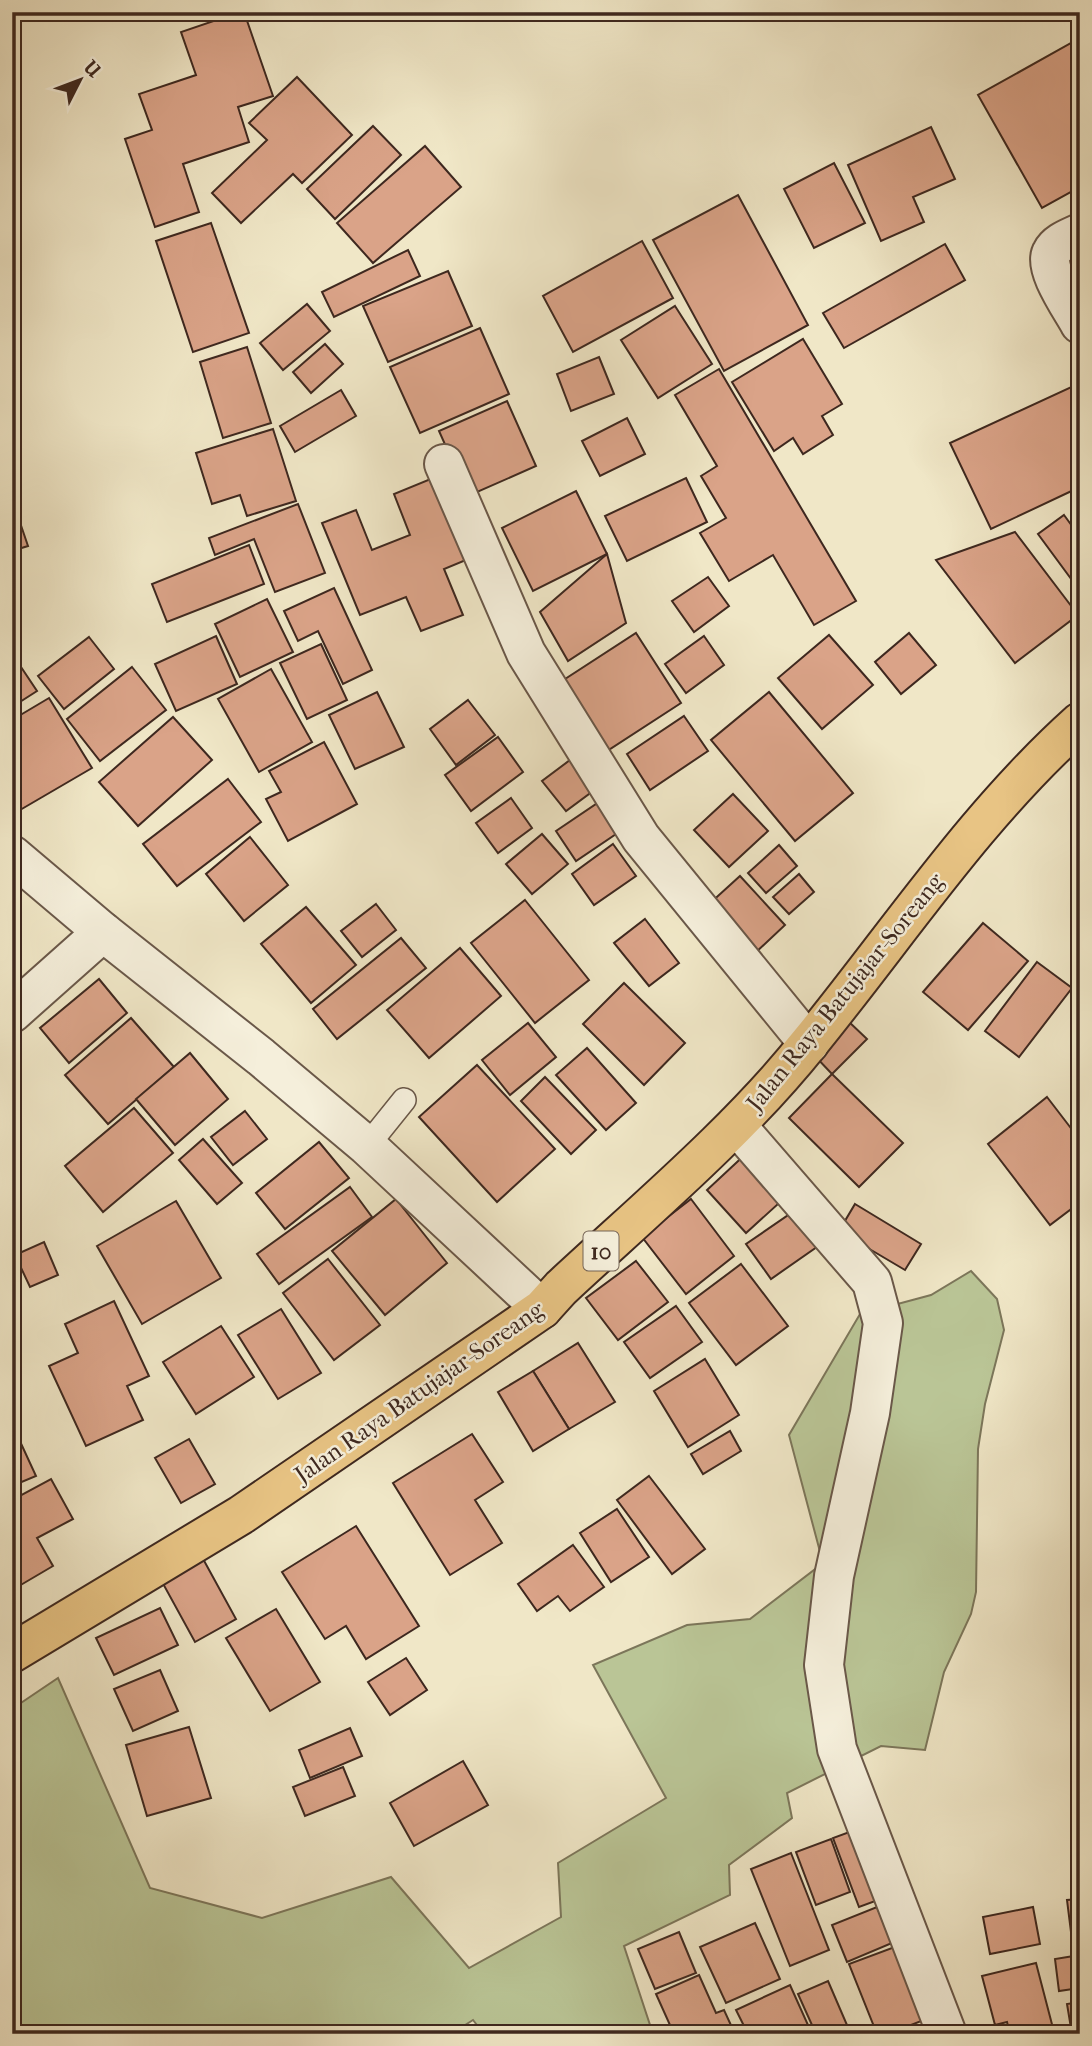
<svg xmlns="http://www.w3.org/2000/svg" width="1092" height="2046" font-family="'IM FELL French Canon',serif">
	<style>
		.green { fill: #bac596; stroke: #7c765a; stroke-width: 2 }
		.building { fill: #daa388; stroke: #3e281f; stroke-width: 2 }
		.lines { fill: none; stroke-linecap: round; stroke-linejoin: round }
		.service-casing { stroke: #6a5849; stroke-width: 26 }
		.minor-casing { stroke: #6a5849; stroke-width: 42 }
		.trunk-casing { stroke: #3e281f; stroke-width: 42 }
		.service { stroke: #f5efdb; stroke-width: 23 }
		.minor { stroke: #f5efdb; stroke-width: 38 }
		.trunk { stroke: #e8c484; stroke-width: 38 }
		.labels { text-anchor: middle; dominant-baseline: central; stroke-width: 5; stroke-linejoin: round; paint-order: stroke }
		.shield { fill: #f5efdb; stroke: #756457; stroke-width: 2 }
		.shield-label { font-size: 23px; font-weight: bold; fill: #3e281f }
		.street-label { font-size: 24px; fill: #3e281f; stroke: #f5efdb }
	</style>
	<rect width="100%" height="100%" fill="#f0e7c7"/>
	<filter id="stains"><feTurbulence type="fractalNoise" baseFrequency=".00286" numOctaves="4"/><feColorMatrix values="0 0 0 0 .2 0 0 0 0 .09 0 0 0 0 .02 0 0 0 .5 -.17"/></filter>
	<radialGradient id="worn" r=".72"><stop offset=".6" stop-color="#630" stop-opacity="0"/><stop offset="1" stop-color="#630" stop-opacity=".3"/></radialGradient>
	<path class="green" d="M971,1271L997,1299L1004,1330L985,1404L978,1449L976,1592L971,1614L944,1672L925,1750L881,1746L787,1793L792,1818L729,1865L730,1895L624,1946L653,2034H484L473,2020L451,2034H12V1709L58,1678L150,1888L262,1918L391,1877L469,1968L561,1917L558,1863L666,1798L593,1665L687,1625L750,1619L823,1563L789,1435L860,1314L931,1295Z"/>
	<g class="building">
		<path d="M240,12H244L273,96L238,107L249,142L183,164L199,212L155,227L125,139L152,130L139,94L196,75L181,32Z"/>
		<path d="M1080,38V187L1042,208L978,95Z"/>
		<path d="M297,77L352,135L302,183L293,174L241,223L212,193L267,140L249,123Z"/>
		<path d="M373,126L401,155L335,219L307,189Z"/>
		<path d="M931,127L955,179L913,197L924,222L881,241L848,165Z"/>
		<path d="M425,146L461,187L373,263L337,223Z"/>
		<path d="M834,163L865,223L814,248L784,189Z"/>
		<path d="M738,195L808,325L724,371L653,240Z"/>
		<path d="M211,223L249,333L193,352L156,241Z"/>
		<path d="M642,241L673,298L573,352L543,296Z"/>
		<path d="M945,244L965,280L844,348L823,313Z"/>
		<path d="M408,250L420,276L334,317L322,292Z"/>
		<path d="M448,271L472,326L388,362L363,306Z"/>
		<path d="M307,304L330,331L283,370L260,343Z"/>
		<path d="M675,306L712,364L658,398L621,340Z"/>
		<path d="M480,328L509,394L420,433L390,367Z"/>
		<path d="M803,339L842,404L822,416L833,435L803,454L793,438L774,451L732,382Z"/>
		<path d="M325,344L343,364L311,393L293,372Z"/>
		<path d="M247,347L271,423L223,438L200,362Z"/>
		<path d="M599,357L614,394L571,411L557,374Z"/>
		<path d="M719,369L856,601L814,625L773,555L729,581L700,533L726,518L701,476L717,466L675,395Z"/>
		<path d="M1080,383V487L991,529L950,443Z"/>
		<path d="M341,390L356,416L295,452L280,426Z"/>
		<path d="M507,401L536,466L468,496L439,431Z"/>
		<path d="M627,418L645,454L600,476L582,441Z"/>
		<path d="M273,429L296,501L247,516L240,495L212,504L196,453Z"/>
		<path d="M433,478L466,560L444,569L463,615L421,631L406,597L360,615L322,523L356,510L372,550L410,535L394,494Z"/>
		<path d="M686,478L707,522L627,561L605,516Z"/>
		<path d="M576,491L607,554L533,591L502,528Z"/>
		<path d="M12,499L28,546L12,551Z"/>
		<path d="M298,504L325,573L275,592L254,539L215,555L209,538Z"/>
		<path d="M1064,515L1080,537V591L1038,534Z"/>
		<path d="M1015,532L1078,615L1015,663L936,560Z"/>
		<path d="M249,545L264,584L167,622L152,584Z"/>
		<path d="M607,554L626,623L568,661L540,612Z"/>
		<path d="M708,577L729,606L694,632L672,601Z"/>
		<path d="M334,588L372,670L343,684L318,631L298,641L284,611Z"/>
		<path d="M267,599L293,652L240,677L215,624Z"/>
		<path d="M636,633L681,703L607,751L562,681Z"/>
		<path d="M909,633L936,665L901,694L875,662Z"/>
		<path d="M829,635L873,685L822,729L778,678Z"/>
		<path d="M216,636L237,684L176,711L155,664Z"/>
		<path d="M704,636L724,665L686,693L665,664Z"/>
		<path d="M89,637L114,669L64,709L38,676Z"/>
		<path d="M321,644L347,700L307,719L280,663Z"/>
		<path d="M17,661L37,691L12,707V664Z"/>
		<path d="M132,667L166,710L100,761L67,719Z"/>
		<path d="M271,669L312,742L259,772L218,699Z"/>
		<path d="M377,692L404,747L355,769L329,715Z"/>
		<path d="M769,692L853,793L795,841L711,740Z"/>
		<path d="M49,698L92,768L20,810L12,798V720Z"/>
		<path d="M468,700L495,735L456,765L430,729Z"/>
		<path d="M684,716L708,751L650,790L627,754Z"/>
		<path d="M173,717L212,760L138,826L99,782Z"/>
		<path d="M498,737L523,772L471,811L445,775Z"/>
		<path d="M324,742L357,804L288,841L266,799L281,792L269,771Z"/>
		<path d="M570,760L593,791L566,811L542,781Z"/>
		<path d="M228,779L261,822L177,886L143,844Z"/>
		<path d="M733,794L768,831L729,867L694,830Z"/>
		<path d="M511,798L532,828L498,853L476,823Z"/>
		<path d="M602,800L622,830L576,861L556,831Z"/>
		<path d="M542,834L568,864L532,894L506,864Z"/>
		<path d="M250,837L288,885L244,921L206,874Z"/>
		<path d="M613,844L636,876L594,905L572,874Z"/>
		<path d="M779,845L797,866L766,893L748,873Z"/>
		<path d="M799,874L814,892L789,914L773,897Z"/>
		<path d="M740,876L785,925L753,955L708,905Z"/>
		<path d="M525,900L589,980L535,1023L471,943Z"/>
		<path d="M376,904L396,930L362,957L341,931Z"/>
		<path d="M306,907L356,965L311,1003L261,944Z"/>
		<path d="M645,919L679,963L649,986L614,943Z"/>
		<path d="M983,923L1028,961L968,1030L923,992Z"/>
		<path d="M401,938L426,968L337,1039L313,1009Z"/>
		<path d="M460,948L501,996L429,1058L387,1010Z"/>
		<path d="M1037,962L1072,988L1019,1057L985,1031Z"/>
		<path d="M99,979L127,1013L69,1063L40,1028Z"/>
		<path d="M624,983L685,1043L644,1085L583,1024Z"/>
		<path d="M131,1018L174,1067L108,1124L65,1075Z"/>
		<path d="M847,1020L867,1039L832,1074L813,1054Z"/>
		<path d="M528,1023L556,1057L510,1095L482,1060Z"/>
		<path d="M587,1048L636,1103L606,1130L556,1075Z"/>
		<path d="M190,1053L228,1099L175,1145L136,1099Z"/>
		<path d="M477,1065L555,1149L497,1202L419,1117Z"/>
		<path d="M832,1074L903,1143L859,1187L789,1118Z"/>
		<path d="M545,1077L596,1130L571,1154L521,1101Z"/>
		<path d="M1047,1097L1080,1140V1223L1070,1210L1050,1225L988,1144Z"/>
		<path d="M134,1108L173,1153L103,1212L65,1166Z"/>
		<path d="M245,1111L267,1139L233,1165L211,1137Z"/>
		<path d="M203,1139L242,1183L217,1204L179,1160Z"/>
		<path d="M319,1142L349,1178L285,1229L256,1193Z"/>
		<path d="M750,1150L789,1194L746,1233L707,1190Z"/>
		<path d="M350,1187L372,1217L279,1284L257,1254Z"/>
		<path d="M396,1199L447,1263L385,1315L332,1251Z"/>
		<path d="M691,1199L734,1256L686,1294L642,1237Z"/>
		<path d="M176,1201L221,1278L142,1324L97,1246Z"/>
		<path d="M855,1204L921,1244L905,1270L839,1231Z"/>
		<path d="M800,1207L824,1242L771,1279L746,1244Z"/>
		<path d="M44,1242L58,1275L30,1287L15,1255Z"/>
		<path d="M328,1259L380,1325L334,1360L283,1293Z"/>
		<path d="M636,1261L668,1302L618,1340L586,1298Z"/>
		<path d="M741,1264L788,1326L736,1365L689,1303Z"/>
		<path d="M114,1301L149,1376L127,1386L143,1420L86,1446L49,1366L78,1353L65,1324Z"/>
		<path d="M676,1306L702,1342L650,1378L624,1342Z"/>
		<path d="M281,1309L321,1373L278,1399L238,1335Z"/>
		<path d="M221,1326L254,1377L196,1414L163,1362Z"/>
		<path d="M578,1343L615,1402L569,1429L533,1371Z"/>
		<path d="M705,1359L739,1415L688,1447L654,1391Z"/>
		<path d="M533,1371L569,1429L533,1451L498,1392Z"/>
		<path d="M12,1424L36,1476L12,1486Z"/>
		<path d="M730,1431L741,1451L703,1474L691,1454Z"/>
		<path d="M472,1434L503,1482L475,1500L502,1543L450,1575L393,1483Z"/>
		<path d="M189,1439L215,1484L181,1503L155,1458Z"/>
		<path d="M649,1476L705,1549L672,1574L617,1500Z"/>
		<path d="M51,1479L73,1519L37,1538L53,1566L19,1586L12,1574V1500Z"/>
		<path d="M617,1509L649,1557L611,1582L580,1533Z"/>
		<path d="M356,1526L419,1626L366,1659L346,1626L325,1639L282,1572Z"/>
		<path d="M573,1545L604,1587L570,1611L558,1596L537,1611L518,1584Z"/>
		<path d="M202,1557L236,1619L195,1642L161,1580Z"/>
		<path d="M160,1608L178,1645L114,1675L96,1638Z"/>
		<path d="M276,1609L320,1682L270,1711L226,1638Z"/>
		<path d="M406,1658L427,1690L390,1715L368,1682Z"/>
		<path d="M160,1670L178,1711L133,1731L114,1689Z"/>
		<path d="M189,1727L211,1798L147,1816L126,1745Z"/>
		<path d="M350,1728L362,1756L310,1778L299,1750Z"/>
		<path d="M463,1761L488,1805L414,1846L390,1803Z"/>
		<path d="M343,1767L355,1796L305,1816L293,1787Z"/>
		<path d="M863,1827L889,1896L859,1907L833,1838Z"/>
		<path d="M831,1839L850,1892L816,1905L796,1852Z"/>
		<path d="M791,1853L829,1950L790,1966L751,1869Z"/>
		<path d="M1080,1899V1947L1073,1948L1067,1900Z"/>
		<path d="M877,1907L892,1943L847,1962L832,1925Z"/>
		<path d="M1033,1907L1040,1944L990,1954L983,1917Z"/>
		<path d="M755,1923L780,1979L726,2003L700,1947Z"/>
		<path d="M679,1932L696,1973L655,1989L638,1949Z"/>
		<path d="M900,1945L929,2018L888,2034H877L849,1964Z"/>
		<path d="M1080,1955V1988L1059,1991L1055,1959Z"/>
		<path d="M1036,1963L1054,2032L1010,2034L1007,2022L995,2025L982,1976Z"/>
		<path d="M699,1975L716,2013L724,2010L735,2034H674L656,1994Z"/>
		<path d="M828,1981L847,2025L829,2034H816L798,1994Z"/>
		<path d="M790,1985L812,2034H748L736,2010Z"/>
		<path d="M1080,2002V2034H1072L1067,2004Z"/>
	</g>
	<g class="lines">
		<g class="service-casing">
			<path id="service" d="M367,1146L404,1100"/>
		</g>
		<g class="minor-casing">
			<g id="minor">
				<path d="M1080,233C1070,238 1057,242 1052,252C1042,267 1072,309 1080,324"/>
				<path d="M444,464L526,653L641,838L809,1044"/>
				<path d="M12,855L103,932L261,1057L367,1146L542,1309"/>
				<path d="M12,1013L103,932"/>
				<path d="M736,1125L872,1282L883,1323L870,1413L834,1576L824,1665L837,1749L947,2034"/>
			</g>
		</g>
		<g class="trunk-casing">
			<path id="trunk" d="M12,1653L241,1515L542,1309L561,1288C646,1209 737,1133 810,1042C898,934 976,815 1080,722"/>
		</g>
		<use href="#service" class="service"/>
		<use href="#minor" class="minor"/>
		<use href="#trunk" class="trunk"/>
	</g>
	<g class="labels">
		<rect class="shield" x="583.5" y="1231.5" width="35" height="39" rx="5"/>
		<g class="shield-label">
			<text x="601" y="1251">10</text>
		</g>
		<g class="street-label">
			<text transform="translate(845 992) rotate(-51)">Jalan Raya Batujajar-Soreang</text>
			<text transform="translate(419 1392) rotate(-35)">Jalan Raya Batujajar-Soreang</text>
		</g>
	</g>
	<rect width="1092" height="2046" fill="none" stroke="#f0e7c7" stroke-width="42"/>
	<rect x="14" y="14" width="1064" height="2018" fill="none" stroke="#3e281f" stroke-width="3.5"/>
	<rect x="21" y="21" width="1050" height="2004" fill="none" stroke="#3e281f" stroke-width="2"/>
	<g transform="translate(80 80) rotate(48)" stroke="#f5efdb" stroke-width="5" paint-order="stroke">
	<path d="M0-5L12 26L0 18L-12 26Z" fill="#3e281f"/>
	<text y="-10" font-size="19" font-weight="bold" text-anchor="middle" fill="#3e281f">U</text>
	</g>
	<rect width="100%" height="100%" filter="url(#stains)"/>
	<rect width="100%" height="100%" fill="url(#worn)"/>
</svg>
